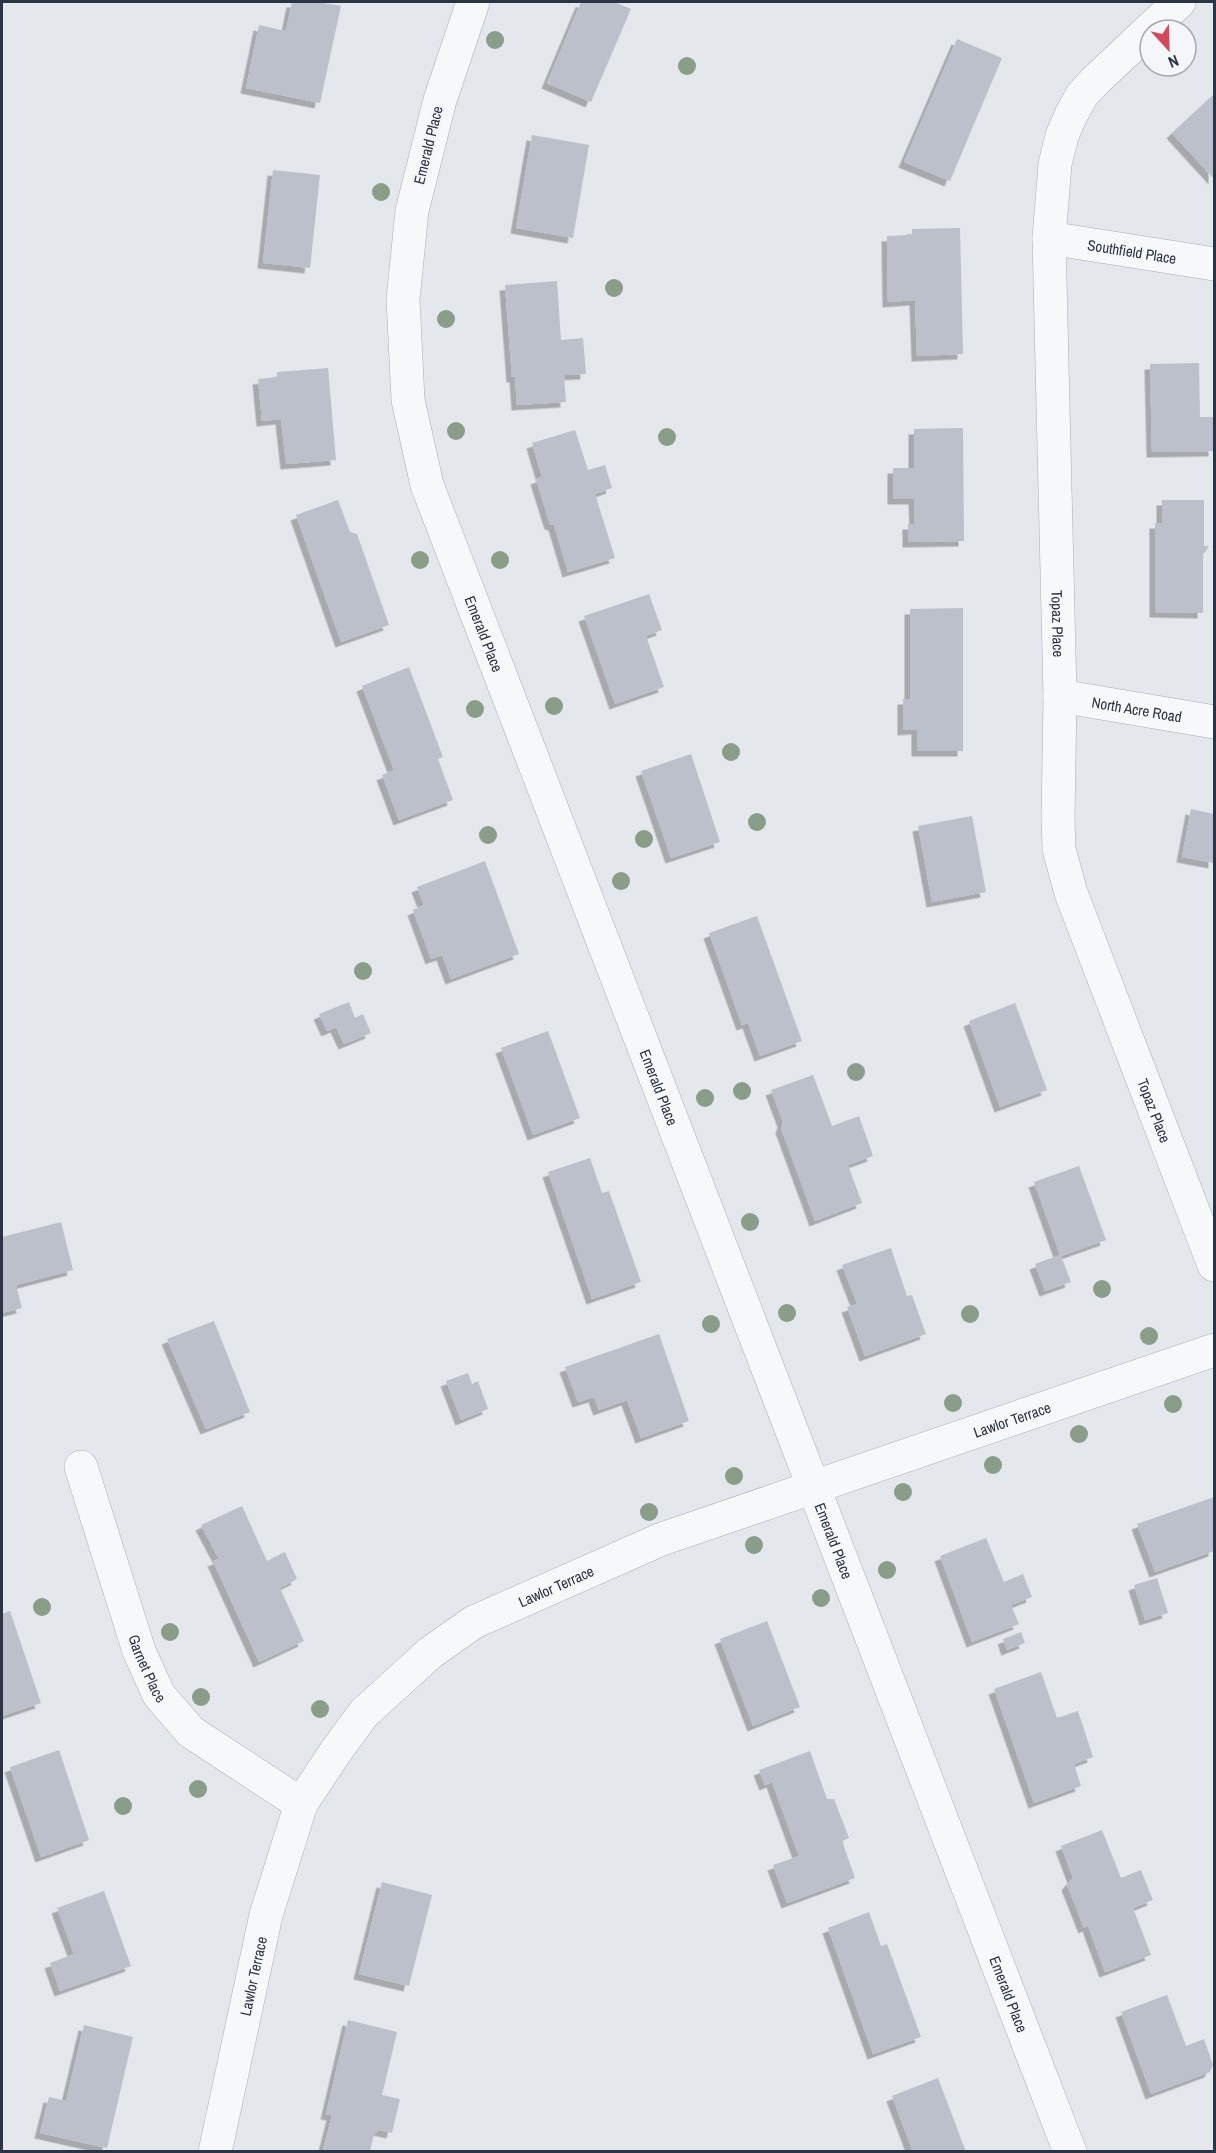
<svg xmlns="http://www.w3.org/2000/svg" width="1216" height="2153" font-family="'Archivo Narrow',sans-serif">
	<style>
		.building { fill: #bbc0ca; filter: url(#shadow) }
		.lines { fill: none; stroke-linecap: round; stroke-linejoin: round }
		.minor-casing { stroke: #a9aeb7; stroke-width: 34 }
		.minor { stroke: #f7f8fa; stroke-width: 33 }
		.tree { fill: #899d89 }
		.labels { text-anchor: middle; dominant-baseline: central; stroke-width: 6; stroke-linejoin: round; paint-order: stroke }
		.street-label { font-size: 15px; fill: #2b3445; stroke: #f4f6f9 }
	</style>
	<defs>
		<filter id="shadow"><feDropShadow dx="-5.5" dy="5.5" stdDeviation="0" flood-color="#0004"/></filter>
	</defs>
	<rect width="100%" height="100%" fill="#e4e7ec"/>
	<g class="building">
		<path d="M292,2H317L341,6L320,103L246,88L259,25L286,31Z"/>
		<path d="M581,2H614L631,9L591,102L547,83Z"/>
		<path d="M957,39L1002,58L950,181L904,162Z"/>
		<path d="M1214,94V179L1172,133Z"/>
		<path d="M532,135L589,145L573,238L516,228Z"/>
		<path d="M273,170L320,175L310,268L263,263Z"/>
		<path d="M960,228L963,354L917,356L915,300L888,302L887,236L912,235V229Z"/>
		<path d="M557,281L561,340L583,338L586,374L564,375L566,402L517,405L515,377H512L505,285Z"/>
		<path d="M1199,363L1200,417H1214V451L1152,452L1150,364Z"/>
		<path d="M328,368L336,460L286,464L281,419L262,421L258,379L277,377V372Z"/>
		<path d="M963,428L964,541L908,542V524H915L914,499H893V468H914V429Z"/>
		<path d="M575,430L588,470L605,465L612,488L595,494L615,558L568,572L554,525L550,524L536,479L542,477L532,443Z"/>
		<path d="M338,500L350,532L357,534L389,625L341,642L296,515Z"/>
		<path d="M1162,500H1204V546H1209L1203,555V613L1155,612V523H1162Z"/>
		<path d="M649,594L662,630L646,636L664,687L615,704L584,616Z"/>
		<path d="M963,608V751H917V729L903,730V699H910V609Z"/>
		<path d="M409,667L443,757L438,759L453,800L399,820L382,775L394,770L362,686Z"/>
		<path d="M691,754L720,842L671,858L641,771Z"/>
		<path d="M1191,809L1214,814V863L1182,857Z"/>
		<path d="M972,816L986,892L932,902L918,826Z"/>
		<path d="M485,861L519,954L451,979L442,955L431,959L413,910L424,905L417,887Z"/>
		<path d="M757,916L802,1041L760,1056L748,1023L742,1025L709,933Z"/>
		<path d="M349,1002L355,1018L363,1014L371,1033L344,1044L336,1027L327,1031L319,1014Z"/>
		<path d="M1015,1003L1047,1090L1000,1107L969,1021Z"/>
		<path d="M548,1031L580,1118L533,1135L501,1048Z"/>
		<path d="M813,1075L832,1126L859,1116L873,1156L848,1165L862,1203L815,1221L781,1128L783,1122L771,1090Z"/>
		<path d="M590,1158L602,1193L609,1191L641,1282L592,1299L548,1172Z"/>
		<path d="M1079,1166L1106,1240L1061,1256L1071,1282L1045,1291L1035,1264L1060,1255L1034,1182Z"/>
		<path d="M61,1222L73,1270L16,1285L22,1308L2,1313V1237Z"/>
		<path d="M891,1248L907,1296L912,1295L926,1334L865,1356L847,1307L857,1304L842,1265Z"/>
		<path d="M214,1321L250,1412L206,1429L167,1339Z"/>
		<path d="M659,1334L689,1421L641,1438L627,1400L599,1410L594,1397L578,1402L565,1367Z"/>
		<path d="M468,1373L472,1384L478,1381L488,1409L461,1420L446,1381Z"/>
		<path d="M1214,1497V1551L1155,1572L1137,1524Z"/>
		<path d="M242,1506L267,1561L285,1552L297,1579L280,1588L304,1641L259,1662L213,1561L219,1559L201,1525Z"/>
		<path d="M986,1538L1004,1582L1023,1574L1032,1597L1011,1605L1019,1624L972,1642L940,1556Z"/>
		<path d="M1157,1578L1168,1613L1145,1620L1134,1585Z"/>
		<path d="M10,1611L41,1703L2,1716V1614Z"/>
		<path d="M767,1621L800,1707L753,1726L720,1639Z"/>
		<path d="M1021,1632L1025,1643L1007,1650L1003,1639Z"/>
		<path d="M1041,1672L1057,1718L1078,1711L1093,1757L1074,1764L1081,1786L1034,1803L994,1689Z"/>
		<path d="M59,1750L89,1840L41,1857L10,1767Z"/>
		<path d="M810,1751L827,1799H834L849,1838L842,1841L855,1878L787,1903L773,1865L799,1856L772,1782L765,1785L759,1770Z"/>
		<path d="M1102,1830L1121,1878L1141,1870L1153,1900L1133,1908L1151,1955L1105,1972L1088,1926L1084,1928L1067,1885L1073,1878L1061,1846Z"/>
		<path d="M382,1882L432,1895L409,1986L359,1974Z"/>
		<path d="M104,1891L131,1966L60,1991L50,1963L74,1954L57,1908Z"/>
		<path d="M869,1912L881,1946L887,1944L921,2037L873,2054L828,1928Z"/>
		<path d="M1167,1995L1186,2046L1204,2039L1213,2065L1210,2072L1151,2094L1121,2012Z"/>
		<path d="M348,2020L397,2032L382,2095L400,2099L392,2133L379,2130L374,2134L370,2152H325L323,2150L332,2115L326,2114Z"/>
		<path d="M84,2025L133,2037L107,2148L40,2133L49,2097L66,2101Z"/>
		<path d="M938,2078L966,2152H913L892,2096Z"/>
	</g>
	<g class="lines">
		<g class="minor-casing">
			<g id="minor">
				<path id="s1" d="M473,2L440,100L412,211L403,299L408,400L427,485L1070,2152"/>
				<path id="s2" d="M1179,2L1096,80L1082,95L1071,115L1062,136L1055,164L1049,238L1060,696L1058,818L1059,849L1071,893L1214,1265"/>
				<path id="s3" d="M1049,238L1214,264"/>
				<path id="s4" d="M1060,696L1214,722"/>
				<path id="s5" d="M81,1467L139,1651L159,1695L191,1732L301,1804"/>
				<path id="s6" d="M215,2152L266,1915L301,1804L336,1751L364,1713L430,1653L474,1622L662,1539L1214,1350"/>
			</g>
		</g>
		<use href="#minor" class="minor"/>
	</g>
	<g class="tree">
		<circle cx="495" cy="40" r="9"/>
		<circle cx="687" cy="66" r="9"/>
		<circle cx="381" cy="192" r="9"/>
		<circle cx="614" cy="288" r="9"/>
		<circle cx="446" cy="319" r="9"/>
		<circle cx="456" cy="431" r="9"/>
		<circle cx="667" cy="437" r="9"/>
		<circle cx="420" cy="560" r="9"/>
		<circle cx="500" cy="560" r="9"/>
		<circle cx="554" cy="706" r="9"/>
		<circle cx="475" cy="709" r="9"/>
		<circle cx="731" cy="752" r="9"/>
		<circle cx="757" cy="822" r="9"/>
		<circle cx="488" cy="835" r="9"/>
		<circle cx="644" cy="839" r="9"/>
		<circle cx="621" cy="881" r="9"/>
		<circle cx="363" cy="971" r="9"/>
		<circle cx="856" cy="1072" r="9"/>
		<circle cx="742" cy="1091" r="9"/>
		<circle cx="705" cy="1098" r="9"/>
		<circle cx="750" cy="1222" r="9"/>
		<circle cx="1102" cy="1289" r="9"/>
		<circle cx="787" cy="1313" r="9"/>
		<circle cx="970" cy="1314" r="9"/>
		<circle cx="711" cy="1324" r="9"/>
		<circle cx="1149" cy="1336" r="9"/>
		<circle cx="953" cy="1403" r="9"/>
		<circle cx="1173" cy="1404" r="9"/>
		<circle cx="1079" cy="1434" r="9"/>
		<circle cx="993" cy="1465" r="9"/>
		<circle cx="734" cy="1476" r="9"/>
		<circle cx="903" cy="1492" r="9"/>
		<circle cx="649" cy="1512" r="9"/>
		<circle cx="754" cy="1545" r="9"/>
		<circle cx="887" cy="1570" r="9"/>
		<circle cx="821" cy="1598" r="9"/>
		<circle cx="42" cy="1607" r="9"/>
		<circle cx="170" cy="1632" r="9"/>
		<circle cx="201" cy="1697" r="9"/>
		<circle cx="320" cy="1709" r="9"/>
		<circle cx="198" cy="1789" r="9"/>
		<circle cx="123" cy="1806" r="9"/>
	</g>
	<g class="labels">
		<g class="street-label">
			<text transform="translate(428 145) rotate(-76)">Emerald Place</text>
			<text stroke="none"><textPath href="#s3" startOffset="84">Southfield Place</textPath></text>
			<text stroke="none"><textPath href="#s2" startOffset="669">Topaz Place</textPath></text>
			<text stroke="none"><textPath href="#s1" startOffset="654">Emerald Place</textPath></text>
			<text stroke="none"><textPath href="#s4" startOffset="78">North Acre Road</textPath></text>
			<text stroke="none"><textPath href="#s1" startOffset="1140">Emerald Place</textPath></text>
			<text stroke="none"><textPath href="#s2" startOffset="1173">Topaz Place</textPath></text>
			<text stroke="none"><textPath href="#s6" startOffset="1188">Lawlor Terrace</textPath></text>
			<text stroke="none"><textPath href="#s1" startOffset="1626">Emerald Place</textPath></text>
			<text stroke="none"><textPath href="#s6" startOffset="702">Lawlor Terrace</textPath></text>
			<text stroke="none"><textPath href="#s5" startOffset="212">Garnet Place</textPath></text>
			<text stroke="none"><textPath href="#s6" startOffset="180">Lawlor Terrace</textPath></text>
			<text stroke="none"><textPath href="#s1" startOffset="2112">Emerald Place</textPath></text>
		</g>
	</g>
	<rect width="1216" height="2153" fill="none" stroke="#2b3445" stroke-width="6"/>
	<g transform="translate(1168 48) rotate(158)"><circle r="28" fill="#f4f6f9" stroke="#a4a8b1" stroke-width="1.5"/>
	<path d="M0-4.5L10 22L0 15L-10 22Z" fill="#d1495b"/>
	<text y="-9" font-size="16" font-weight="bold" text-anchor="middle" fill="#2b3445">N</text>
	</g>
</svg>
